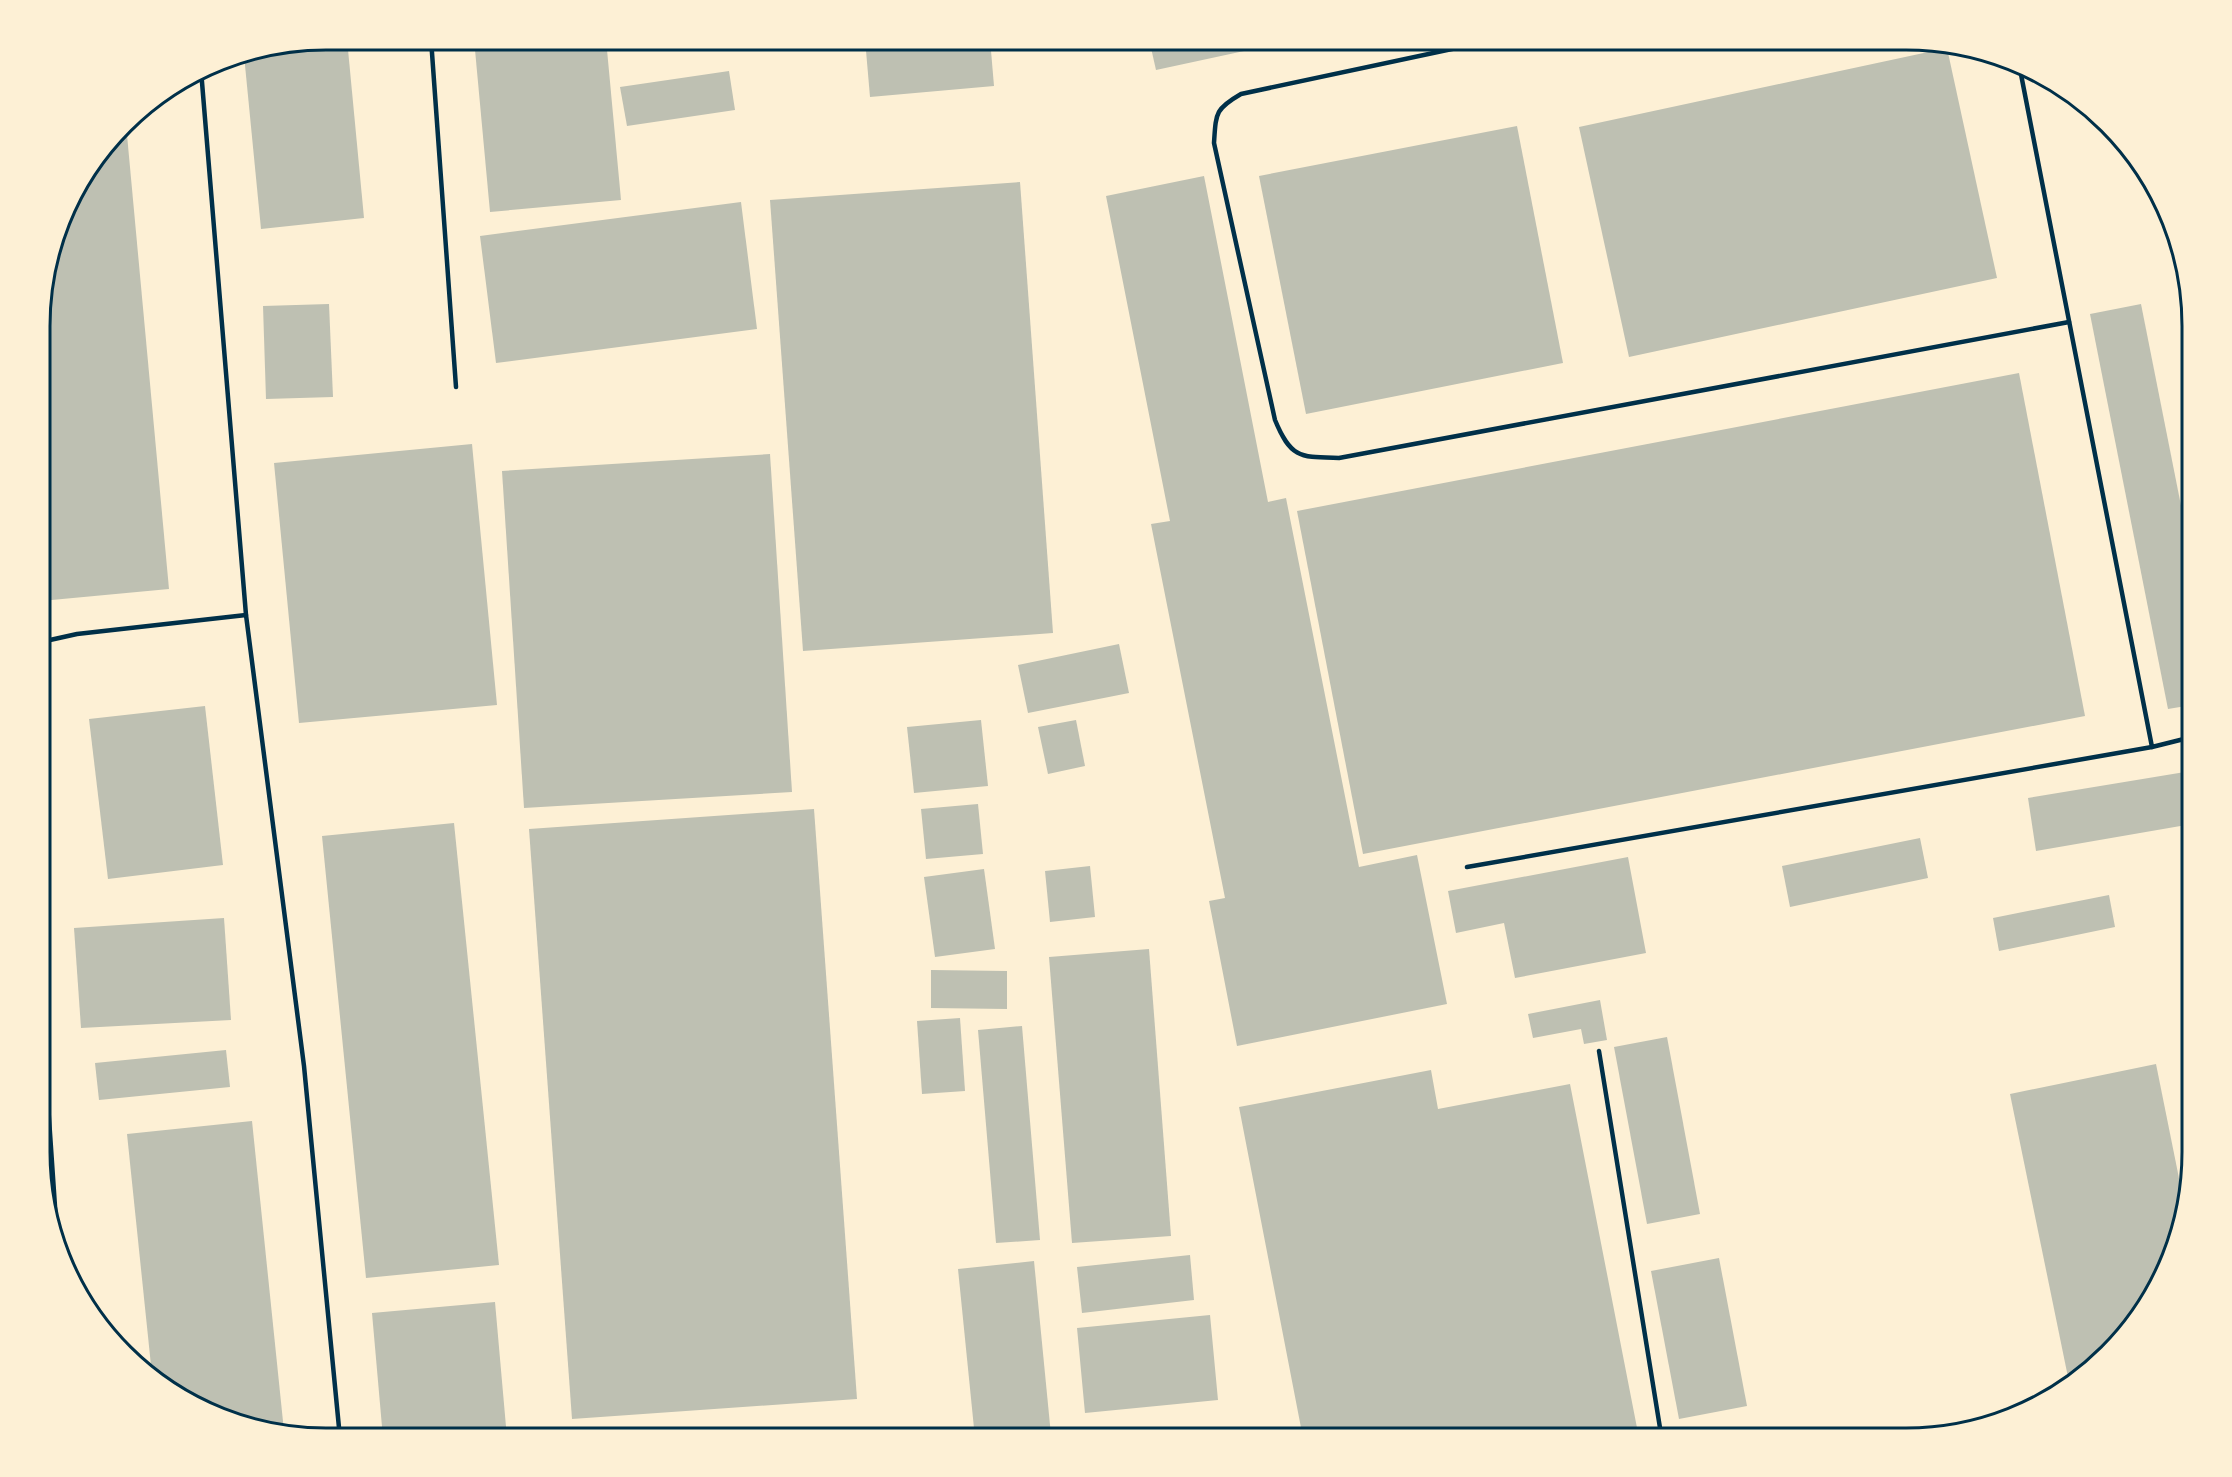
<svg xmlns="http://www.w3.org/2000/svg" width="2232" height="1477" font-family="'Public Sans',sans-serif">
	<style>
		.building { fill: #bec0b2 }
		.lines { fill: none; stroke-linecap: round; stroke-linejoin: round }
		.service { stroke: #003049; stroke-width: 4.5 }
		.rim { fill: none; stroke: #003049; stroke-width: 3 }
	</style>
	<rect width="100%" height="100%" fill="#fdf0d5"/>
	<g class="building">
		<path d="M325,39H347L364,218L261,229L244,55Z"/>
		<path d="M474,39H606L621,200L490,212Z"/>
		<path d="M647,39H716V41L648,47Z"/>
		<path d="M865,39H990L994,86L870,97Z"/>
		<path d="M1149,39H1295V40L1156,70Z"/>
		<path d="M1947,48L1997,278L1629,357L1579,127Z"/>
		<path d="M729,71L735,110L627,126L620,87Z"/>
		<path d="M126,124L169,589L41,601V288L69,198Z"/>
		<path d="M1517,126L1563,363L1306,414L1259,176Z"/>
		<path d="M1204,176L1268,502L1286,498L1359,867L1417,855L1447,1004L1237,1046L1209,901L1225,898L1151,524L1170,521L1106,196Z"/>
		<path d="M1020,182L1053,633L803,651L770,200Z"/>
		<path d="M741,202L757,329L496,363L480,236Z"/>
		<path d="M329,304L333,397L266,399L263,306Z"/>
		<path d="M2141,304L2192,561V705L2168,709L2090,314Z"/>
		<path d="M2019,373L2085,716L1363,854L1297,511Z"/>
		<path d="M472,444L497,705L299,723L274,463Z"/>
		<path d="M770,454L792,792L524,808L502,471Z"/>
		<path d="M1119,644L1129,693L1028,713L1018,665Z"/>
		<path d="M205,706L223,865L108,879L89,719Z"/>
		<path d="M981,720L988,786L914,793L907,727Z"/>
		<path d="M1076,720L1085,766L1048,774L1038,727Z"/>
		<path d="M2191,771L2192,824L2036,851L2028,798Z"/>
		<path d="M978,804L983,854L926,859L921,809Z"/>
		<path d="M814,809L857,1399L572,1419L529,829Z"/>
		<path d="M454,823L499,1265L366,1278L322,836Z"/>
		<path d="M1920,838L1928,878L1790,907L1782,866Z"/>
		<path d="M1628,857L1646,953L1515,978L1504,923L1456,933L1448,891Z"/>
		<path d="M1090,866L1095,917L1050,922L1045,871Z"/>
		<path d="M984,869L995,949L935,957L924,877Z"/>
		<path d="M2109,895L2115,927L1999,951L1993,918Z"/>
		<path d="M224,918L231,1020L81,1028L74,928Z"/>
		<path d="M1149,949L1171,1236L1072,1243L1049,957Z"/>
		<path d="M931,970L1007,971V1009L931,1008Z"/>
		<path d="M1600,1000L1607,1040L1584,1044L1581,1029L1533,1038L1528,1014Z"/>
		<path d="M960,1018L965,1091L922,1094L917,1021Z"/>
		<path d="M1022,1026L1040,1240L996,1243L978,1030Z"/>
		<path d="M1667,1037L1700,1214L1647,1224L1614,1047Z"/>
		<path d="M226,1050L230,1087L99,1100L95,1063Z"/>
		<path d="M2156,1064L2185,1208L2178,1244L2145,1311L2069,1382L2010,1094Z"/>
		<path d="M1431,1070L1438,1109L1570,1084L1639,1438H1303L1239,1107Z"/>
		<path d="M252,1121L284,1431L233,1423L166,1390L152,1375L127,1134Z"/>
		<path d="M1190,1255L1194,1300L1082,1313L1077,1267Z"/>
		<path d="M1719,1258L1747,1406L1679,1419L1651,1271Z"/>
		<path d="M1034,1261L1051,1435L1021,1438H975L958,1269Z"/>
		<path d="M495,1302L507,1438H383L372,1313Z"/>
		<path d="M1210,1315L1218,1400L1085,1413L1077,1328Z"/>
	</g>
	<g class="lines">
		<g class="service">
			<path d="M431,39L456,387"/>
			<path d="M1499,39L1241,94C1215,109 1216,113 1214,143L1275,420C1291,459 1301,457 1339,458L2069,322"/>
			<path d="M2019,64L2152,747L2192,737"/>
			<path d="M246,615L304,1066L340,1438"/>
			<path d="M41,642L77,634L246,615L201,70"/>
			<path d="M1467,867L2152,747"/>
			<path d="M41,1001L57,1236"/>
			<path d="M1599,1051L1661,1434L1664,1438"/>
		</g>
	</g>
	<path d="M0 0H2232V1477H0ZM326 50H1906A276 276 0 0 1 2182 326V1152A276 276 0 0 1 1906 1428H326A276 276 0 0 1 50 1152V326A276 276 0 0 1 326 50Z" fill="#fdf0d5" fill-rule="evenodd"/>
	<path class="rim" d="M326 50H1906A276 276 0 0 1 2182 326V1152A276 276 0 0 1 1906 1428H326A276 276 0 0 1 50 1152V326A276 276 0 0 1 326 50Z"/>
</svg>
